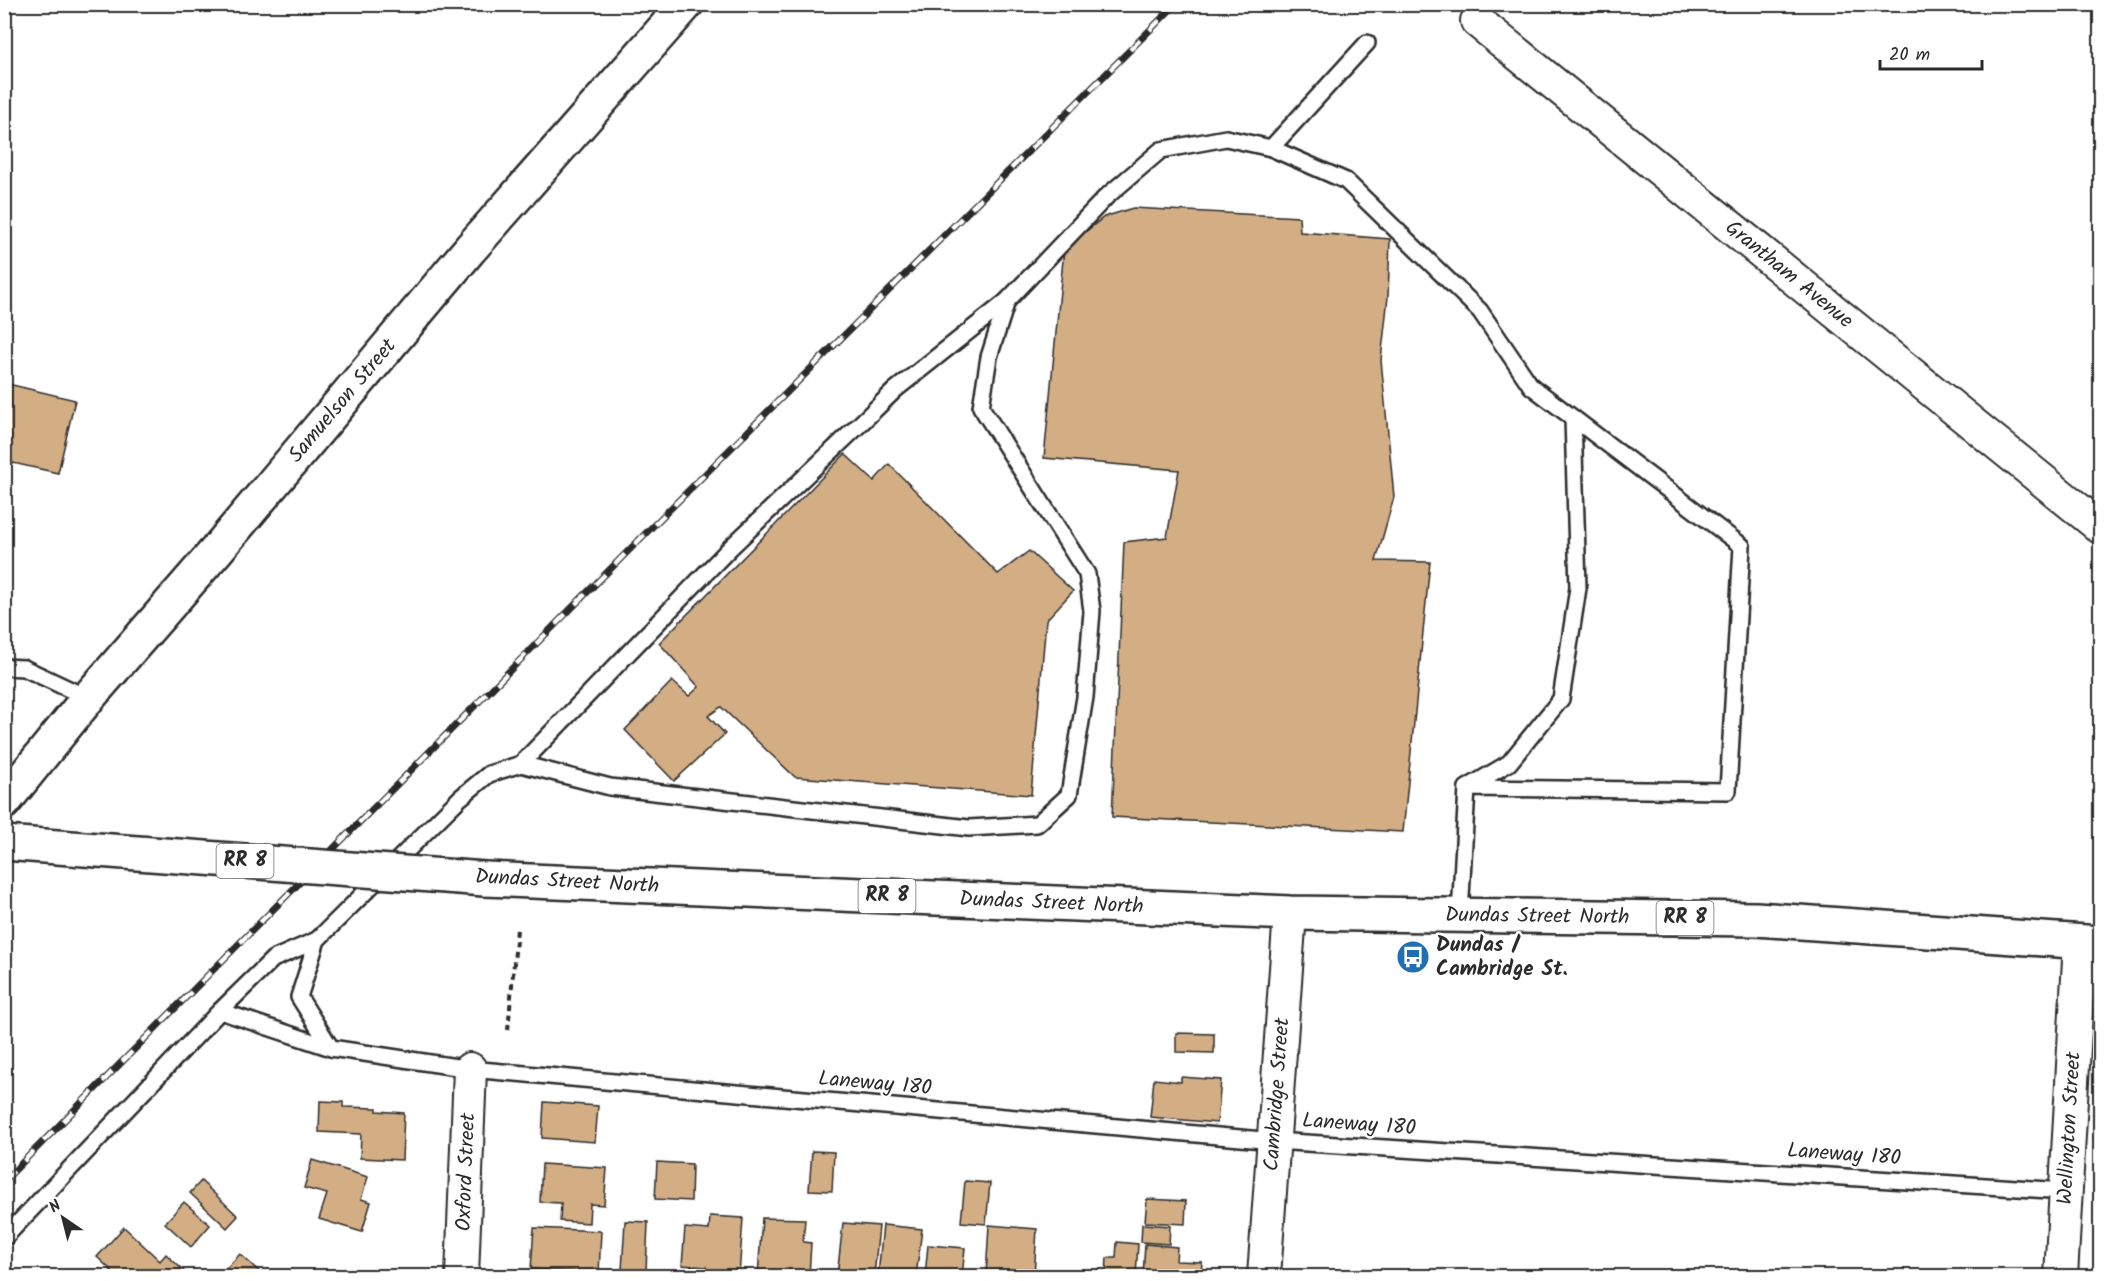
<svg xmlns="http://www.w3.org/2000/svg" width="2105" height="1281" font-family="Kalam,sans-serif">
	<style>
		.building { fill: #d3ae85; stroke: #2b2b2b; stroke-width: 1.5 }
		.lines { fill: none; stroke-linecap: round; stroke-linejoin: round }
		.service-casing { stroke: #2b2b2b; stroke-width: 20 }
		.minor-casing { stroke: #2b2b2b; stroke-width: 36 }
		.tertiary-casing { stroke: #2b2b2b; stroke-width: 38 }
		.primary-casing { stroke: #2b2b2b; stroke-width: 38 }
		.path { stroke: #2b2b2b; stroke-width: 4; stroke-dasharray: 6 4.5; stroke-linecap: butt }
		.service { stroke: #fff; stroke-width: 15 }
		.minor { stroke: #fff; stroke-width: 32 }
		.tertiary { stroke: #fff; stroke-width: 33 }
		.primary { stroke: #fff; stroke-width: 33 }
		.rail-casing { stroke: #2b2b2b; stroke-width: 7 }
		.rail { stroke: #fff; stroke-width: 4.5; stroke-dasharray: 14; stroke-linecap: butt }
		.primary-bridge-casing { stroke: #2b2b2b; stroke-width: 38; stroke-linecap: butt }
		.primary-bridge { stroke: #fff; stroke-width: 33 }
		.labels { text-anchor: middle; dominant-baseline: central; stroke-width: 5; stroke-linejoin: round; paint-order: stroke }
		.shield { fill: #fff; stroke: #6b6b6b; stroke-width: 1.5 }
		.shield-label { font-size: 20px; font-weight: bold; fill: #2b2b2b }
		.street-label { font-size: 21px; fill: #2b2b2b; stroke: #fff }
		.poi-label { font-size: 21px; font-weight: bold; fill: #2b2b2b; stroke: #fff; text-anchor: start }
	</style>
	<rect width="100%" height="100%" fill="#fff"/>
	<filter id="ink" filterUnits="userSpaceOnUse"><feTurbulence type="fractalNoise" baseFrequency=".0167" numOctaves="2"/><feDisplacementMap in="SourceGraphic" scale="12" xChannelSelector="R" yChannelSelector="G"/><feConvolveMatrix kernelMatrix="1 2 1 2 8 2 1 2 1" color-interpolation-filters="sRGB"/></filter>
	<g filter="url(#ink)">
		<g class="building">
			<path d="M1133,208L1299,217L1300,232L1390,239L1388,297L1381,360L1394,497L1376,561L1430,562L1403,832L1112,817L1124,542L1167,537L1179,470L1044,458L1064,249L1104,217Z"/>
			<path d="M4,383L75,400L58,473L4,461Z"/>
			<path d="M845,454L874,481L889,464L998,574L1029,551L1073,591L1046,620L1031,795L795,777L721,707L708,716L725,734L674,781L625,730L672,681L689,696L699,687L659,643Z"/>
			<path d="M1176,1033L1214,1034V1053L1176,1052Z"/>
			<path d="M1181,1077L1221,1080L1217,1123L1150,1117L1154,1079L1181,1082Z"/>
			<path d="M320,1101L343,1102V1107L377,1108V1111L404,1113L402,1160L360,1158L361,1134L319,1132Z"/>
			<path d="M544,1102L598,1106L595,1142L542,1138Z"/>
			<path d="M812,1151L834,1152L832,1191L809,1190Z"/>
			<path d="M312,1160L368,1177L361,1199L371,1202L362,1232L319,1219L327,1194L304,1188Z"/>
			<path d="M657,1162L692,1164L691,1201L655,1199Z"/>
			<path d="M542,1164L607,1168L604,1205L590,1204L589,1223L560,1221L561,1203L540,1202Z"/>
			<path d="M201,1181L238,1216L227,1228L190,1193Z"/>
			<path d="M965,1181L990,1183L986,1224L961,1222Z"/>
			<path d="M1147,1199L1186,1201L1185,1224L1145,1222Z"/>
			<path d="M184,1202L210,1225L191,1247L165,1223Z"/>
			<path d="M710,1216L743,1218L739,1276H706V1267L682,1265L685,1228L709,1230Z"/>
			<path d="M762,1218L805,1219L803,1242L811,1243L809,1276H758Z"/>
			<path d="M625,1221L648,1222L646,1271L622,1270Z"/>
			<path d="M843,1223L879,1226L874,1276H837Z"/>
			<path d="M1142,1224L1170,1226L1169,1244L1141,1242Z"/>
			<path d="M883,1225L922,1229L916,1276H878Z"/>
			<path d="M989,1225L1037,1229L1034,1276H986Z"/>
			<path d="M124,1227L160,1261L166,1254L188,1275L186,1276H107L112,1271L97,1257Z"/>
			<path d="M534,1228L601,1231L599,1273L531,1269Z"/>
			<path d="M1117,1242L1138,1244L1136,1276H1059V1270L1106,1272L1107,1258H1116Z"/>
			<path d="M1145,1244L1177,1247L1176,1261L1202,1262L1201,1276H1143Z"/>
			<path d="M928,1245L965,1248L962,1276H925Z"/>
			<path d="M240,1254L264,1276H219Z"/>
		</g>
		<g class="lines">
			<g class="service-casing">
				<g id="service">
					<path d="M1271,148L1367,43"/>
					<path d="M4,667L24,668L88,698"/>
					<path d="M521,764L730,548L857,427L895,390L1007,301"/>
					<path d="M1467,788L1509,763L1561,699L1578,588L1573,418"/>
					<path d="M220,1011L331,1048L470,1069L1274,1141L2066,1191"/>
					<path d="M331,1048L299,997L317,940L460,798L489,774L521,764L610,787L969,828L1037,824L1069,795L1085,697L1092,611L1087,574L981,407L989,357L1007,301L1106,197L1161,150L1226,138L1271,148L1346,181L1480,311L1531,386L1742,546L1728,791L1467,788L1460,915"/>
					<path d="M4,1238L220,1011L273,959L317,940"/>
				</g>
			</g>
			<g class="minor-casing">
				<g id="minor">
					<path id="s1" d="M1477,21L2100,527"/>
					<path id="s2" d="M462,1276L470,1069"/>
					<path id="s3" d="M1264,1276L1290,913"/>
					<path id="s4" d="M2061,1276L2080,942"/>
				</g>
			</g>
			<g class="tertiary-casing">
				<g id="tertiary">
					<path id="s5" d="M4,802L88,698L216,551L470,249L686,4"/>
				</g>
			</g>
			<g class="primary-casing">
				<g id="primary">
					<path id="s6" d="M485,879L1290,913L1756,919L2100,943"/>
				</g>
			</g>
			<path class="path" d="M508,1030L517,929"/>
			<use href="#service" class="service"/>
			<use href="#minor" class="minor"/>
			<use href="#tertiary" class="tertiary"/>
			<use href="#primary" class="primary"/>
			<g class="rail-casing">
				<path id="rail" d="M4,1181L648,531L1176,4"/>
			</g>
			<use href="#rail" class="rail"/>
			<g class="primary-bridge-casing">
				<path id="primary-bridge" d="M4,843L485,879"/>
			</g>
			<use href="#primary-bridge" class="primary-bridge"/>
		</g>
	</g>
	<defs>
		<g id="bus-disc" transform="scale(1.725)"><circle r="9.5" fill="#1f6fb2" stroke="#fff"/><path d="M-5-6H5V4H4V6H2V4H-2V6H-4V4H-5ZM-3.5-4V0h7V-4ZM-3.5 1.2v1.5H-2V1.2ZM2 1.2v1.5H3.5V1.2Z" fill="#fff"/></g>
	</defs>
	<g fill-rule="evenodd">
		<use href="#bus-disc" x="1413" y="957"/>
	</g>
	<g class="labels">
		<g class="shield">
			<rect x="216.5" y="844" width="57" height="34" rx="4.5"/>
			<rect x="858.5" y="879" width="57" height="34" rx="4.5"/>
			<rect x="1656.5" y="901" width="57" height="34" rx="4.5"/>
		</g>
		<g class="shield-label">
			<text x="245" y="861">RR 8</text>
			<text x="887" y="896">RR 8</text>
			<text x="1685" y="918">RR 8</text>
		</g>
		<g class="street-label">
			<text stroke="none"><textPath href="#s1" startOffset="402">Grantham Avenue</textPath></text>
			<text stroke="none"><textPath href="#s5" startOffset="525">Samuelson Street</textPath></text>
			<text transform="translate(567 882) rotate(3)">Dundas Street North</text>
			<text stroke="none"><textPath href="#s6" startOffset="567">Dundas Street North</textPath></text>
			<text stroke="none"><textPath href="#s6" startOffset="1053">Dundas Street North</textPath></text>
			<text transform="translate(875 1084) rotate(5)">Laneway 180</text>
			<text stroke="none"><textPath href="#s3" startOffset="182">Cambridge Street</textPath></text>
			<text transform="translate(1359 1125) rotate(4)">Laneway 180</text>
			<text stroke="none"><textPath href="#s4" startOffset="148">Wellington Street</textPath></text>
			<text transform="translate(1844 1155) rotate(4)">Laneway 180</text>
			<text stroke="none"><textPath href="#s2" startOffset="104">Oxford Street</textPath></text>
		</g>
		<g class="poi-label">
			<text x="1436" y="945">Dundas /<tspan x="1436" dy="24">Cambridge St.</tspan></text>
		</g>
	</g>
	<rect width="2105" height="1281" fill="none" stroke="#fff" stroke-width="24"/>
	<rect x="12" y="12" width="2081" height="1257" fill="none" stroke="#2b2b2b" stroke-width="2" filter="url(#ink)"/>
	<g transform="translate(63 1218) rotate(325)" stroke="#ffffff" stroke-width="4.5" paint-order="stroke">
	<path d="M0-4.5L10 22L0 15L-10 22Z" fill="#2b2b2b"/>
	<text y="-9" font-size="16" font-weight="bold" text-anchor="middle" fill="#2b2b2b">N</text>
	</g>
	<path d="M1880 60v9h102v-9" fill="none" stroke="#2b2b2b" stroke-width="3"/>
	<text x="1889" y="60" font-size="18" fill="#2b2b2b" stroke="#ffffff" stroke-width="4.5" paint-order="stroke">20 m</text>
</svg>
